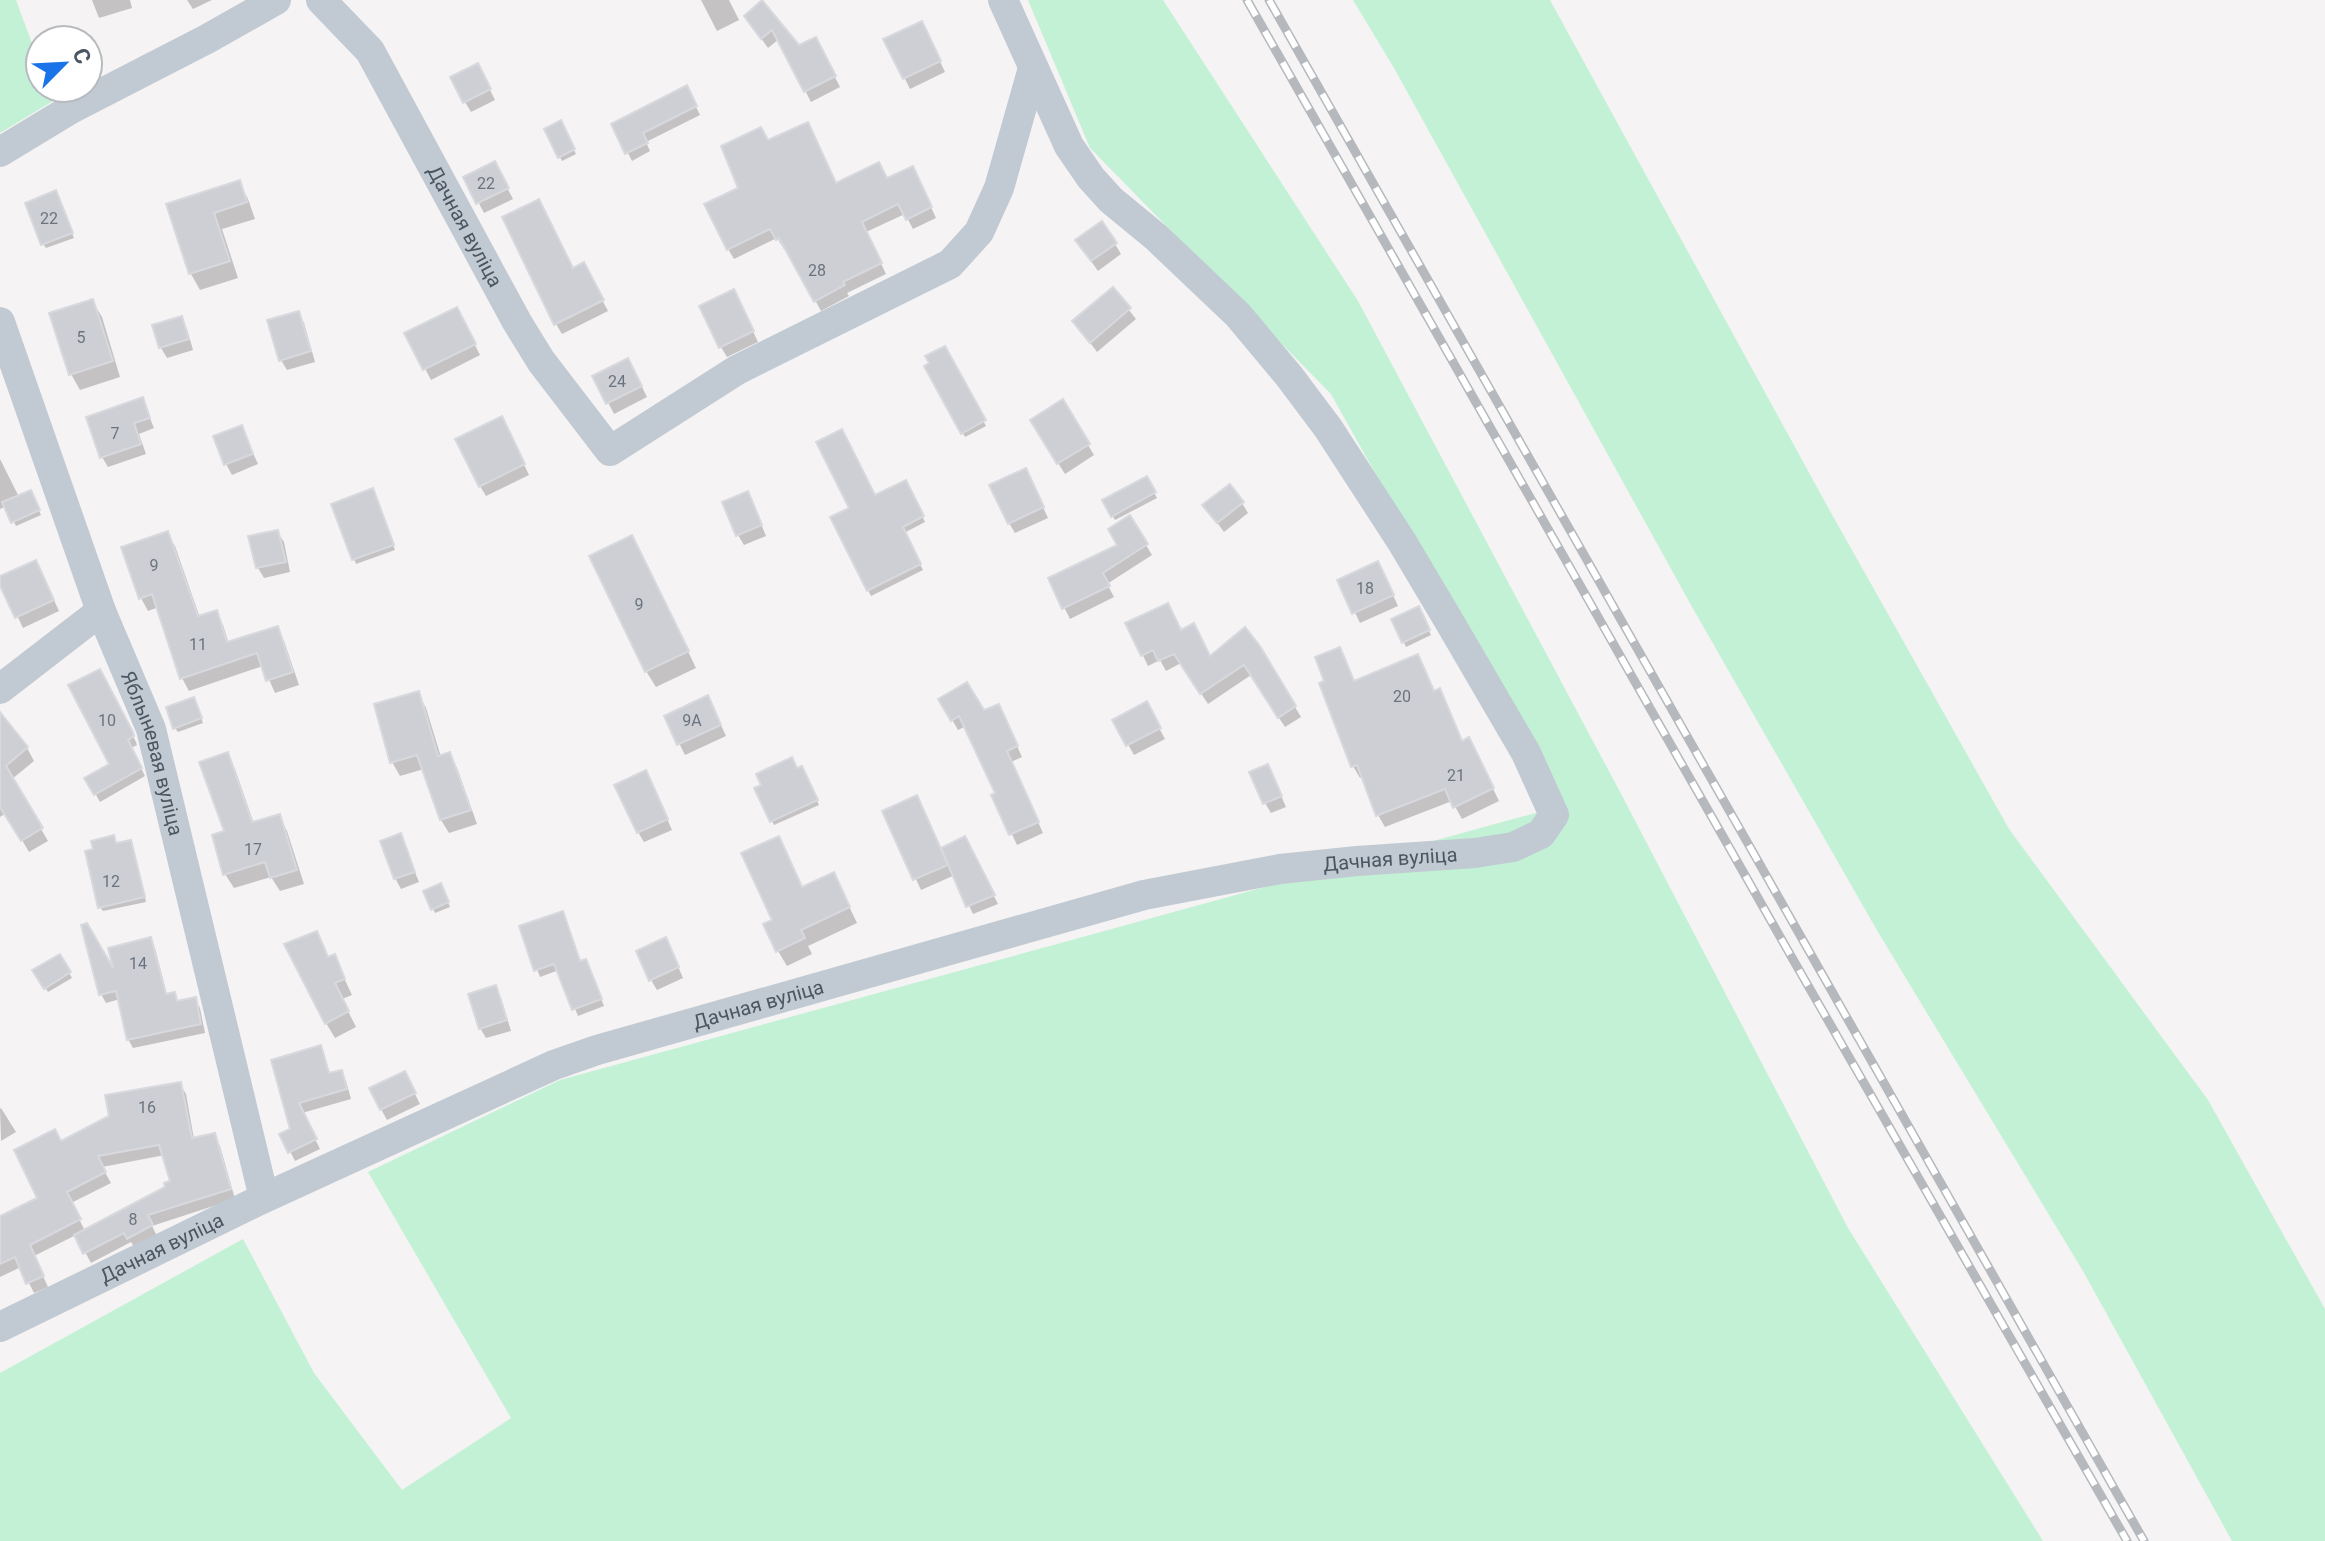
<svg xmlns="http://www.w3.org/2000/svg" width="2325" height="1541" font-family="Roboto,sans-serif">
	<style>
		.green { fill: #c3f1d5 }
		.shadow { fill: #0003; fill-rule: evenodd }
		.building { fill: #cdcfd5; stroke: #d7d9de; stroke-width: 2 }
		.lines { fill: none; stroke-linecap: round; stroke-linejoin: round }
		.minor { stroke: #c1cad2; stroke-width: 30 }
		.rail-casing { stroke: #b5b8bd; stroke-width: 9 }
		.rail { stroke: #fff; stroke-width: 6; stroke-dasharray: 18; stroke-linecap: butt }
		.labels { text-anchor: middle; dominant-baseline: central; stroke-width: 6; stroke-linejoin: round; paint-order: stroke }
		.number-label { font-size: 16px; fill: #6b747e }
		.street-label { font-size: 20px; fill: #4a5661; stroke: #fff }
	</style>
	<rect width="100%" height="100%" fill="#f5f3f3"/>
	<g class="green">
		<path d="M0,0H16L40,65V88H48L53,101L0,133Z"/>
		<path d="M1028,0H1163L1358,301L1619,790L1848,1228L2043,1541H0V1373L243,1239L314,1373L402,1490L511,1418L368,1172L560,1080L1561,806L1331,394L1090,148Z"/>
		<path d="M1353,0H1550L1830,511L2009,829L2208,1100L2325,1309V1541H2232L2083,1271L1878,932L1691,605L1394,68Z"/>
	</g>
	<g class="shadow">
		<path d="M92,0H130L132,8L99,18Z"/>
		<path d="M187,0H212L193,9Z"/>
		<path d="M701,0H729L739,20L717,31Z"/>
		<path d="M762,3L799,48L821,50L840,87L811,102L779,39L768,48L753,27Z"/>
		<path d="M927,34L945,72L910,89L886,40Z"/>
		<path d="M483,76L495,100L471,112L465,102Z"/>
		<path d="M690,95L700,115L646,142L650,151L632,161L614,125Z"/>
		<path d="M560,123L576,154L562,161L546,130Z"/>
		<path d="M768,143L837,185L918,179L936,218L913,229L905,214L866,232L886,274L847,293L849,296L821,311L786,247L784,249L777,238L734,259L728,249L740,189Z"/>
		<path d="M500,174L513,199L484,213L466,178Z"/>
		<path d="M239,183L248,199L255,219L222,229L238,278L200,290L191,274L169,205Z"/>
		<path d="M58,197L74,238L46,248L43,244Z"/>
		<path d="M1115,244L1121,254L1098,271L1084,251Z"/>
		<path d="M573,270L589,275L608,311L562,334L556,324Z"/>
		<path d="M1113,290L1136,319L1097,352L1075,322Z"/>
		<path d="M92,301L102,317L120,377L80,390L71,374Z"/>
		<path d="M739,302L758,342L727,357L721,347Z"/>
		<path d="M298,313L304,323L315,362L287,370L281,360Z"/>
		<path d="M181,318L187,329L193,350L167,358L161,348L154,326Z"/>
		<path d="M462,320L480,355L431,380L407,334Z"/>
		<path d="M944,349L986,426L965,437L927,367Z"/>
		<path d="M634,371L647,397L614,414L595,377Z"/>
		<path d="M142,399L154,428L139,434L146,454L108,467L102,457Z"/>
		<path d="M1062,402L1094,455L1065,474L1032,421Z"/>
		<path d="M241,427L258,464L232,475L226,464Z"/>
		<path d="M507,429L529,475L486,496L480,486Z"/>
		<path d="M0,459L19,497H33L41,515L16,526L6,506L0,509Z"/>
		<path d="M1146,478L1157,498L1115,520L1104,501Z"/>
		<path d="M1031,481L1048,518L1015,533L1009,523Z"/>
		<path d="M909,488L925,522L904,533L923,570L871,596L868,590Z"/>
		<path d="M375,495L395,550L356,564L333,505Z"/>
		<path d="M1242,503L1248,513L1224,532L1205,506Z"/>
		<path d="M753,504L766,536L744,545L738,535Z"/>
		<path d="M1129,517L1152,555L1107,584L1114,597L1070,619L1050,579L1120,546Z"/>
		<path d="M277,532L284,542L290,572L264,578L258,568Z"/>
		<path d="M167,533L175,546L200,618L216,612L223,625L229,644L277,628L284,641L299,685L275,693L263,666L189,691L182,678L159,607L148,611L141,598Z"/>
		<path d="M641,554L696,668L656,687L646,671Z"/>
		<path d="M41,572L59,611L23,628L0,579Z"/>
		<path d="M1383,574L1398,606L1360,623L1340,581Z"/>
		<path d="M1418,609L1431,635L1406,647L1394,620Z"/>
		<path d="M1128,624L1181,632L1210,659L1259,647L1301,717L1285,727L1251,675L1208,704L1181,663L1166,671L1160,660L1148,666Z"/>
		<path d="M99,671L136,742L137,745L131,748L145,776L100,802L87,779L112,764Z"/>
		<path d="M1355,683L1434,692L1439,690L1463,742L1475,752L1499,801L1462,819L1452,801L1385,827L1378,815L1363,777L1360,778L1353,766Z"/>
		<path d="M418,694L426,708L441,757L449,754L457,768L477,824L449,833L441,820L424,769L400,776L392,762Z"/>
		<path d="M941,700L983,713L1004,717L1022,757L1011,762L1043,833L1017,845L994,796L997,794L966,726L958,730Z"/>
		<path d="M196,704L203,723L178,732L175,728Z"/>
		<path d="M1146,704L1165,739L1134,755L1115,721Z"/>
		<path d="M713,708L726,736L685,755L666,717Z"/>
		<path d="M2,717L27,748L34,761L12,779L48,841L29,852L6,813L0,817V719Z"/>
		<path d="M227,755L235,769L254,824L279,816L287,831L304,884L280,891L271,877L234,888L225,874Z"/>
		<path d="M797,770L804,773L819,805L774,825L756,789Z"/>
		<path d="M1273,777L1286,807L1271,813L1265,803Z"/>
		<path d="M651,783L672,830L644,842L638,832Z"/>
		<path d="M885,812L940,851L965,839L998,904L973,914L955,875L921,890Z"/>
		<path d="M400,836L419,882L401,889L395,878Z"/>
		<path d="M113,838L117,845L130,842L133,846L146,902L103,911L100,907L96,850Z"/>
		<path d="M786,853L803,889L834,875L857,923L808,946L812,954L787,966L778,951L775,921Z"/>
		<path d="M443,890L450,907L435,913L433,909Z"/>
		<path d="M521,928L589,968L604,1006L578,1016L559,970L540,977Z"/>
		<path d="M316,933L329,959L334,957L352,995L342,999L356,1027L335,1038L326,1023Z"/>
		<path d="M150,940L155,948L167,995L174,994L179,1003L195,999L200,1008L205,1033L133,1048L128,1039L120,999L106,1003L101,994Z"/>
		<path d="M671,950L683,978L657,990L651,980Z"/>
		<path d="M59,956L72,978L48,992L35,971Z"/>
		<path d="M495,987L501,998L511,1031L486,1038L480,1028Z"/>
		<path d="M320,1048L331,1075L341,1072L346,1081L351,1099L302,1113L320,1149L295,1161L282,1135L293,1130L274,1061Z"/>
		<path d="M180,1084L186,1094L194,1139L214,1135L220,1146L235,1199L152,1226L157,1236L135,1248L131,1242L91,1263L76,1235L34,1256L48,1287L34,1293L21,1267L0,1277V1218L40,1199L61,1143ZM165,1155L173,1182L167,1188L85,1231L71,1203L111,1183L102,1167Z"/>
		<path d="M410,1084L420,1104L387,1120L381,1109Z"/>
		<path d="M1,1108L16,1132L1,1141L0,1109Z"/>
	</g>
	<g class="building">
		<path d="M762,0L799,45L816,37L836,76L804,92L772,30L761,39L744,16Z"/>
		<path d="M922,21L941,61L903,79L883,39Z"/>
		<path d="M478,63L491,89L463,103L450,77Z"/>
		<path d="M687,85L697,106L643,133L648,143L625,154L611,124Z"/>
		<path d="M561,120L575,149L558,158L544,129Z"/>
		<path d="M808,122L836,183L879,162L887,178L913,166L932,207L906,220L898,204L862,222L882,263L843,282L845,285L814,302L779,238L776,240L770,229L727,250L704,204L738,188L721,146L761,127L768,140Z"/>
		<path d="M495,161L509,188L476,204L463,177Z"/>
		<path d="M240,180L247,202L214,213L230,261L189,274L166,204Z"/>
		<path d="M56,190L73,233L41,245L25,203Z"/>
		<path d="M539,199L573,268L584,262L604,300L554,325L502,217Z"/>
		<path d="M1102,221L1117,243L1091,261L1075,240Z"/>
		<path d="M1113,287L1131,308L1090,343L1072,321Z"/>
		<path d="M734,289L754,331L719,348L699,306Z"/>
		<path d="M93,299L113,361L69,375L49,313Z"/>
		<path d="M457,307L476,344L423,370L404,333Z"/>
		<path d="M299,311L311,351L279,361L267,320Z"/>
		<path d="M182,316L189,339L159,348L152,325Z"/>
		<path d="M945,346L986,420L961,434L924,366L929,363L925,356Z"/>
		<path d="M628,358L642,386L606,404L592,376Z"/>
		<path d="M143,397L150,418L134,423L141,444L100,458L86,417Z"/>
		<path d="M1063,399L1090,444L1057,464L1030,420Z"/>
		<path d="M502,416L525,464L479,487L455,439Z"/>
		<path d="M242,425L253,454L224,465L213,436Z"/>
		<path d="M842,429L875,495L906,480L924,516L903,527L921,564L867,591L830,517L849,508L816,442Z"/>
		<path d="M1026,468L1044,507L1008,524L989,485Z"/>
		<path d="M1147,476L1156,492L1111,517L1102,500Z"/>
		<path d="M1230,484L1244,502L1217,523L1202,505Z"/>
		<path d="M373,488L394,545L352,560L331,504Z"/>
		<path d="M31,490L40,510L11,523L2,502Z"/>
		<path d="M748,491L762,525L736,536L722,502Z"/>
		<path d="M1130,515L1148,544L1103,573L1110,586L1062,609L1048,578L1117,545L1108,529Z"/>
		<path d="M278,530L286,562L256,568L248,536Z"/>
		<path d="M168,531L198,616L217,610L227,642L278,626L293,672L266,681L257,653L180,679L152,594L139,599L121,547Z"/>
		<path d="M632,535L689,651L645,672L589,556Z"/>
		<path d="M36,560L54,600L15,618L0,586V576Z"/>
		<path d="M1378,561L1394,595L1352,614L1337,580Z"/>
		<path d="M1168,603L1181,630L1194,623L1210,656L1245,627L1260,646L1296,706L1278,718L1244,665L1200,694L1174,654L1158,661L1153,650L1141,656L1125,623Z"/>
		<path d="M1419,606L1430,630L1402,643L1391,619Z"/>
		<path d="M1340,647L1354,681L1418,654L1434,691L1440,688L1462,741L1469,737L1494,788L1453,808L1445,789L1376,816L1357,765L1351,767L1319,683L1324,681L1315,657Z"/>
		<path d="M100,669L133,732L134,736L128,740L142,768L94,795L84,778L109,764L68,685Z"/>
		<path d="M967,682L984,710L999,704L1018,746L1007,751L1039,822L1009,835L991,795L995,793L959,716L951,721L938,699Z"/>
		<path d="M419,691L438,756L450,752L471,810L440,820L417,755L390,763L374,704Z"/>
		<path d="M708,695L721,725L677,745L664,716Z"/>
		<path d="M194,697L202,718L173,729L166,707Z"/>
		<path d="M1147,701L1161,728L1126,746L1112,720Z"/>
		<path d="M0,712L28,747L6,766L43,828L21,841L0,807Z"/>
		<path d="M228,752L252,822L280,814L297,870L270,878L265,862L223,875L212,835L224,831L199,762Z"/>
		<path d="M792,757L797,768L802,766L818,800L770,822L754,788L761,785L756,774Z"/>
		<path d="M1268,764L1282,796L1263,804L1249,772Z"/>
		<path d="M646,770L668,819L637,833L614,785Z"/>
		<path d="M917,795L948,865L913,880L882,811Z"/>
		<path d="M401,833L415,872L394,879L380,841Z"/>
		<path d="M114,835L116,843L131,840L145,897L98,908L85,851L93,849L91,841Z"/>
		<path d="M779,836L802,887L834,872L850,907L801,930L805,938L776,952L763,924L772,920L741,853Z"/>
		<path d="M965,836L995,895L966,907L941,848Z"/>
		<path d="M441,883L449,902L431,910L423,891Z"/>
		<path d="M563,911L580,961L586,959L602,999L572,1010L554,964L534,971L519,926Z"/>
		<path d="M87,923L113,968L108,948L151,937L166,994L175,992L177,1001L196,997L201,1024L127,1040L116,991L99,995L81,925Z"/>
		<path d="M317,931L328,957L335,954L345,979L335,983L349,1011L325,1024L284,944Z"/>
		<path d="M666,937L679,967L649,981L636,951Z"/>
		<path d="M60,954L71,972L44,989L32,970Z"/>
		<path d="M496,985L507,1020L479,1029L468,994Z"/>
		<path d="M321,1045L329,1073L342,1070L347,1089L299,1103L317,1139L288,1153L279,1134L290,1129L271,1060Z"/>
		<path d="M405,1071L416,1093L380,1110L369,1088Z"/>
		<path d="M181,1082L192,1138L215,1133L231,1189L148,1215L153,1225L127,1239L124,1233L83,1254L74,1235L165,1187L164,1183L170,1181L159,1145L98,1156L106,1172L67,1192L81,1219L30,1245L44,1276L26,1284L15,1257L0,1264V1216L37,1198L14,1150L55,1129L61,1141L109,1116L105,1095Z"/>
	</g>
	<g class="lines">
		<g class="minor">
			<path id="s1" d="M321,0L370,51L517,322L541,361L610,451L737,370L950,264L979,232L999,188L1033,68"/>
			<path d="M0,152L71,109L207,39L276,0"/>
			<path id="s2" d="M0,322L101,611L151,729L264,1198"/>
			<path d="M0,689L101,611"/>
			<path id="s3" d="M0,1327L264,1198L554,1065L597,1050L1144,895L1280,869L1357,861L1475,853L1513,847L1541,834L1554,815L1526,753L1449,621L1402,542L1328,428L1289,376L1238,315L1156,237L1111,200L1091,178L1069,146L1003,0"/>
		</g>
		<g class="rail-casing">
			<g id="rail">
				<path d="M1247,0L1791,956L2127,1541"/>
				<path d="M1269,0L2144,1541"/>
			</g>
		</g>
		<use href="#rail" class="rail"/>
	</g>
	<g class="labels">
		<g class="number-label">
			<text x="486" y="183">22</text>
			<text x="49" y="218">22</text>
			<text x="817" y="270">28</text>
			<text x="81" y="337">5</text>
			<text x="617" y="381">24</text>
			<text x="115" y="433">7</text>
			<text x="154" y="565">9</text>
			<text x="1365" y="588">18</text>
			<text x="639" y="604">9</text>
			<text x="198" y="644">11</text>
			<text x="1402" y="696">20</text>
			<text x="107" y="720">10</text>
			<text x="692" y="720">9А</text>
			<text x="1456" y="775">21</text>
			<text x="253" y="849">17</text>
			<text x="111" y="881">12</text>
			<text x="138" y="963">14</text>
			<text x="147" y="1107">16</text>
			<text x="133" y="1219">8</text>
		</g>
		<g class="street-label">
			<text stroke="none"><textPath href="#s1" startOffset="270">Дачная вуліца</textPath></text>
			<text stroke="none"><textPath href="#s2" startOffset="458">Яблыневая вуліца</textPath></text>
			<text stroke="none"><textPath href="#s3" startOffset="1476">Дачная вуліца</textPath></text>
			<text stroke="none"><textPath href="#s3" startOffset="826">Дачная вуліца</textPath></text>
			<text stroke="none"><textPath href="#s3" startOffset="180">Дачная вуліца</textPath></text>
		</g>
	</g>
	<g transform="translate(64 64) rotate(66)"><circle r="38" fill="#ffffff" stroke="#b7bbc0" stroke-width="2"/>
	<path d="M0-6L14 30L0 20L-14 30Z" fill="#1a73e8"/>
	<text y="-12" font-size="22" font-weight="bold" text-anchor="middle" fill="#4a5661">С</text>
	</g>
</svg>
